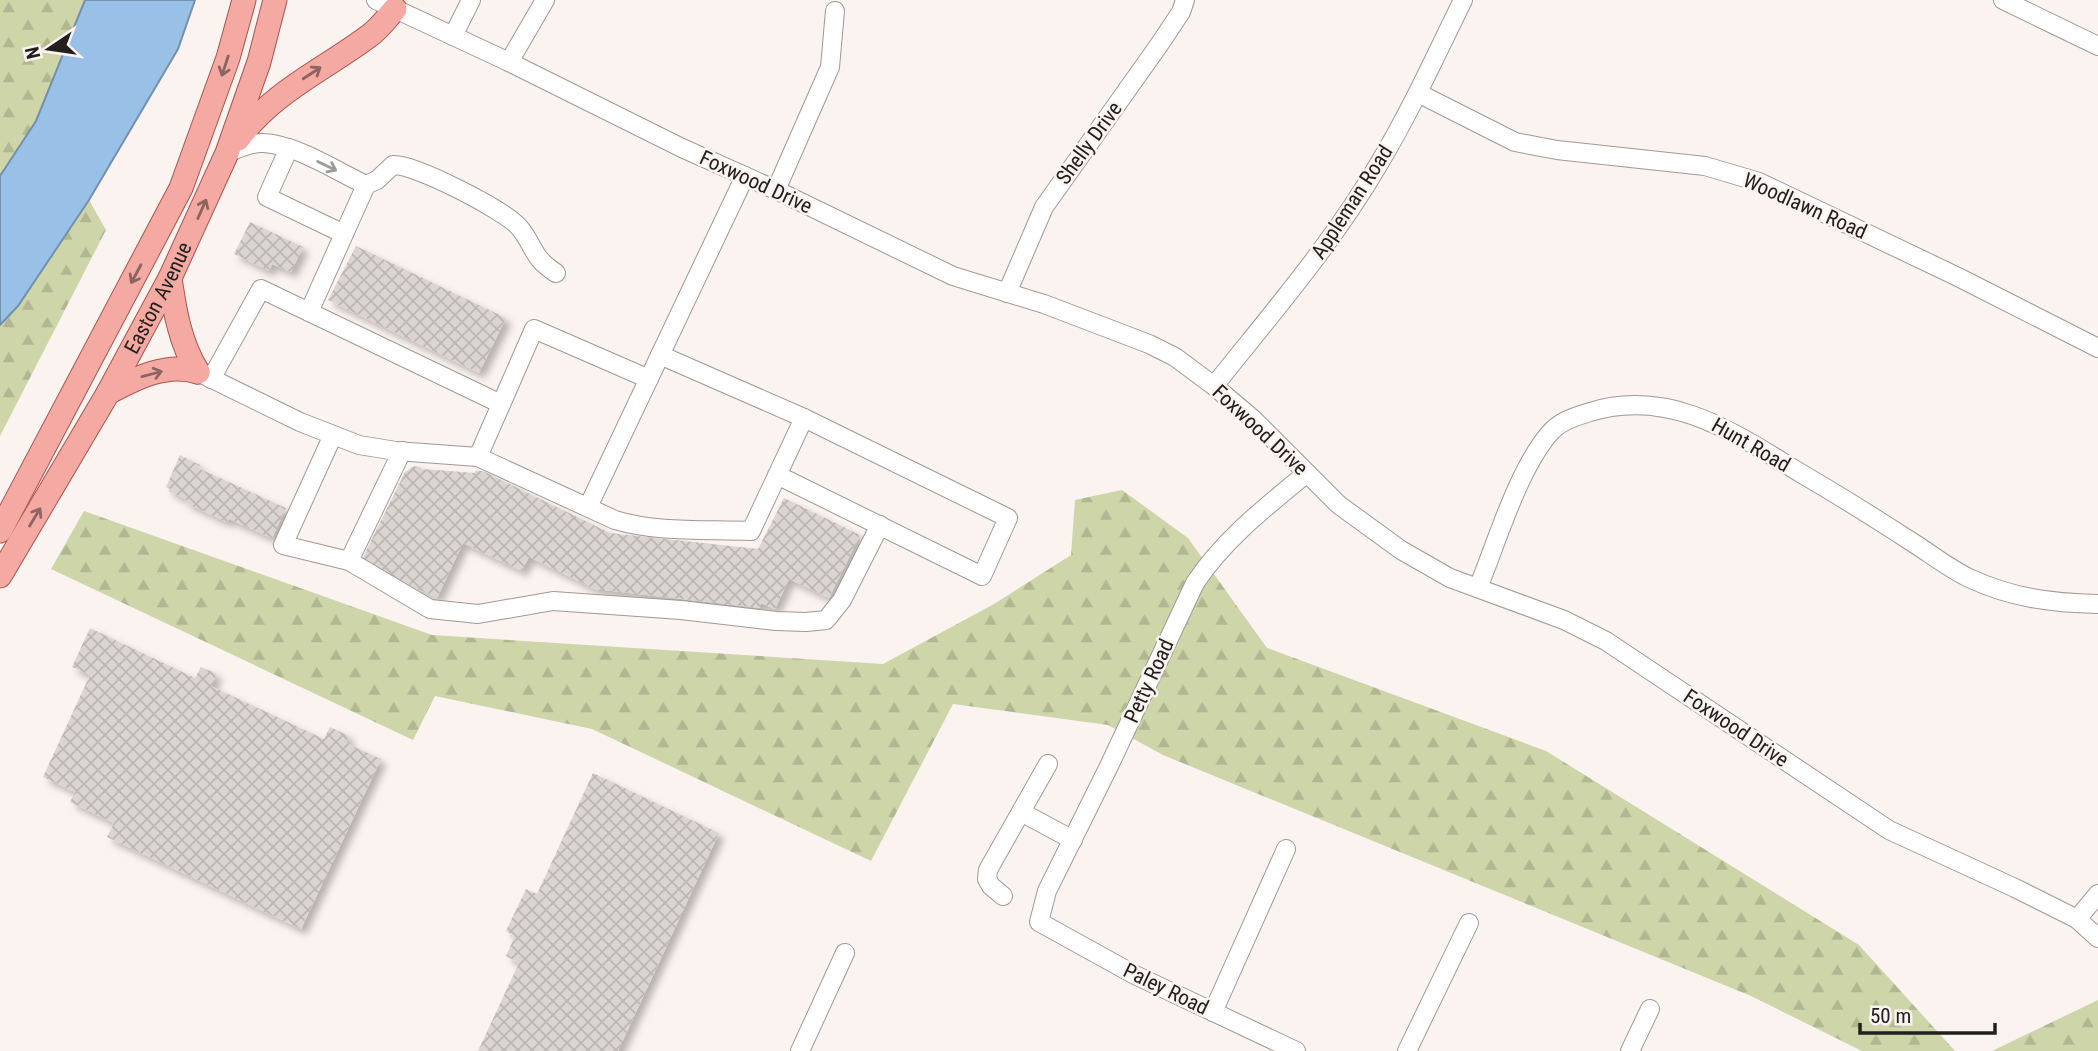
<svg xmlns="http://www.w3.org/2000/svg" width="2098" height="1051" font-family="'Roboto Condensed',sans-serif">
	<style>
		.forest { fill: url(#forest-firs) }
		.water { fill: #99c0e7; stroke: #7590ab; stroke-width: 2 }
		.building { fill: url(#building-cross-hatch); filter: url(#shadow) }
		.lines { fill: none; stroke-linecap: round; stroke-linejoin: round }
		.minor-casing { stroke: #9f9996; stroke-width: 20 }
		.major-casing { stroke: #a7544d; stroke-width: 25 }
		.minor { stroke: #fff; stroke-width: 18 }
		.major { stroke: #f5a9a3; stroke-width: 23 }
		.oneway { stroke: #8c6461 }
		.oneway2 { stroke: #9c9b9a }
		.labels { text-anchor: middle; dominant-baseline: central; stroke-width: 5; stroke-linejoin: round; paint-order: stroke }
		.street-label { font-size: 21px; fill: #22201f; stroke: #faf3f0 }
	</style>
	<defs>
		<pattern id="forest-firs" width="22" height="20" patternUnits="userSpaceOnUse" patternTransform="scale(1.75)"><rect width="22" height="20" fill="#ced5a9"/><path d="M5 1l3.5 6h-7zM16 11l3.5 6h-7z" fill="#b1b791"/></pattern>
		<pattern id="building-cross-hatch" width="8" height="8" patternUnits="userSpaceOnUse" patternTransform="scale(1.75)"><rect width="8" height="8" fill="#dbd5d2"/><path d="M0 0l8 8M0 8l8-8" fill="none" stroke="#bcb7b4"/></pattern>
		<filter id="shadow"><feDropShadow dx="5.5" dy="5.5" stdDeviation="3.5" flood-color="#0004"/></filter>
	</defs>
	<rect width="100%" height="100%" fill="#faf3f0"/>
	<g class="forest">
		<path d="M0,0H85L36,121L0,176Z"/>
		<path d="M89,200L106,230L0,436V325L18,306Z"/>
		<path d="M1122,490L1188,538L1267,648L1546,751L1859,945L1955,1051H1862L1751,996L1163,755L1108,725L953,704L871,861L592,729L435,696L413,740L51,569L84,511L432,635L883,664L994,604L1071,555L1075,500Z"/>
		<path d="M2098,1000V1051H1992Z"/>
	</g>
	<path class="water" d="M85,0H195L178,49L89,200L18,306L0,325V176L36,121Z"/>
	<g class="building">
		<path d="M250,222L303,247L291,272L272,264L269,271L234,254Z"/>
		<path d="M356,246L506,318L479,373L328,300Z"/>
		<path d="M180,455L200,465L198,468L286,508L272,538L229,519L227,522L186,503L187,500L169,491L170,489L166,487Z"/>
		<path d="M414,466L421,467L422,469L475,473V471H483L610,533L758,549L784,498L860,535L829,598L789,579L775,609L761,603V608L595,589L529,557L522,571L463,543L437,598L361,561L405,472Z"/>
		<path d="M90,628L195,678L201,667L217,674L211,686L324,739L330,727L349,736L346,743L381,759L301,929L107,837L114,823L70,802L75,792L43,777L90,675L72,667Z"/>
		<path d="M593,773L719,833L618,1051H478L519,963L506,956L515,936L506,931L526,889L537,894Z"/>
	</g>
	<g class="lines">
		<g class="minor-casing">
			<g id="minor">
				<path d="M376,0L509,62L682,148L776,190L953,276L1044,304L1149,344L1175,357L1214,386L1253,419L1339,505L1401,550L1450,578L1564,620L1606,641L1889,830L2015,888L2077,919L2098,938"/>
				<path d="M2003,0L2098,46"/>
				<path d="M453,36L471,0"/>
				<path d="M509,62L545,0"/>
				<path d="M1418,93L1515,142L1557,150L1705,166L1759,182L1958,277L2098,348"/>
				<path d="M289,148L267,197L344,234"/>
				<path d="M227,153C239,148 252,142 264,143C297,145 336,171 366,185"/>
				<path d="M776,190L830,67L835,11"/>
				<path d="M1007,293L1044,207L1159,45L1181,12L1185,0"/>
				<path d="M309,312L366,185L377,180L393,165C415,164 504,210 519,227C535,246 531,257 556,273"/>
				<path d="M660,355L804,418"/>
				<path d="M198,372L300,422L359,445L396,451L478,457L615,520C658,533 706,529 751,531L804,418L1008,518L982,576L777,475"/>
				<path d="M211,379L261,289L501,404"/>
				<path d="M1214,386C1272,313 1333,243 1380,162C1411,110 1436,55 1463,0"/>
				<path d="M333,435L283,545L349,561L430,609L478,614L553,601L681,610L776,621L806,622L826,620L842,600L880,525"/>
				<path d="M478,457L534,329L649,379"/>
				<path d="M588,507L745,176"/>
				<path d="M349,561L402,451"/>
				<path d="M1478,588C1496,544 1518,470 1549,434C1560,421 1574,417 1590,412C1671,387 1736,434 1802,474C1840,496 1878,520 1915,544C1932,555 1950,569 1969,578C2012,598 2051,603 2098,604"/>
				<path d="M1021,812L1073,840"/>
				<path d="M1003,896L991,886L987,879L988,870L1048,764"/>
				<path d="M2077,919L2098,894"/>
				<path d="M1213,1012L1286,849"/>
				<path d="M800,1051L845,953"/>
				<path d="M1296,1051L1135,975L1039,922L1047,891L1110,764L1195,583C1224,539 1267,506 1307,473"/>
				<path d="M1407,1051L1469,923"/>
				<path d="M1630,1051L1650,1009"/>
			</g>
		</g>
		<g class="major-casing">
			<g id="major">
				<path d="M238,139C274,91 322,71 369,36C379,29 387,18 395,9"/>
				<path d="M170,278C175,312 180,343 198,372"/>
				<path d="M108,393C136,378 167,362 198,372"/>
				<path d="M0,531L181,188L228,58L244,0"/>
				<path id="s1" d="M0,576L108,393L170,278L227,153L259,62L275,0"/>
			</g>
		</g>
		<use href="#minor" class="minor"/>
		<use href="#major" class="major"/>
	</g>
	<defs><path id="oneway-shaft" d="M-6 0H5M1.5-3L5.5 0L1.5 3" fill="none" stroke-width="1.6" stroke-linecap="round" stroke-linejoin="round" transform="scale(1.75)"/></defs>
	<g class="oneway">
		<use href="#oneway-shaft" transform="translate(225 66) rotate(108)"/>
		<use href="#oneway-shaft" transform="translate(312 73) rotate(-33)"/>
		<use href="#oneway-shaft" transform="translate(202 209) rotate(-66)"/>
		<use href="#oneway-shaft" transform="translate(136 274) rotate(118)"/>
		<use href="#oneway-shaft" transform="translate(152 374) rotate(-15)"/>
		<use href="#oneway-shaft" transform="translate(35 517) rotate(-59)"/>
	</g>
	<use class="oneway2" href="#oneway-shaft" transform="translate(327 166) rotate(26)"/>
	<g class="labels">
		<g class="street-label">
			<text transform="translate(1089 143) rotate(-54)">Shelly Drive</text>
			<text transform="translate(756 182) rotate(25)">Foxwood Drive</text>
			<text transform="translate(1352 202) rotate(-57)">Appleman Road</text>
			<text transform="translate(1805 206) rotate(24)">Woodlawn Road</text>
			<text stroke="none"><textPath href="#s1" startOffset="320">Easton Avenue</textPath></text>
			<text transform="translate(1260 430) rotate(43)">Foxwood Drive</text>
			<text transform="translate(1751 445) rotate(30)">Hunt Road</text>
			<text transform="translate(1149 681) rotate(-65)">Petty Road</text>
			<text transform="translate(1736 728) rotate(34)">Foxwood Drive</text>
			<text transform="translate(1166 989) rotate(26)">Paley Road</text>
		</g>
	</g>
	<g transform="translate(49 49) rotate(257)" stroke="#faf3f0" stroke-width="5" paint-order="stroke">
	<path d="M0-5L12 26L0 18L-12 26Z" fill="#22201f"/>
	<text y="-10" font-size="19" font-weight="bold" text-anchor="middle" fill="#22201f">N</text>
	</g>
	<path d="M1860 1023v10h135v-10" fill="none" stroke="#22201f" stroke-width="3.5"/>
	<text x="1870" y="1023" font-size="21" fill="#22201f" stroke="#faf3f0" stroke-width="5" paint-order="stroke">50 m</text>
</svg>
